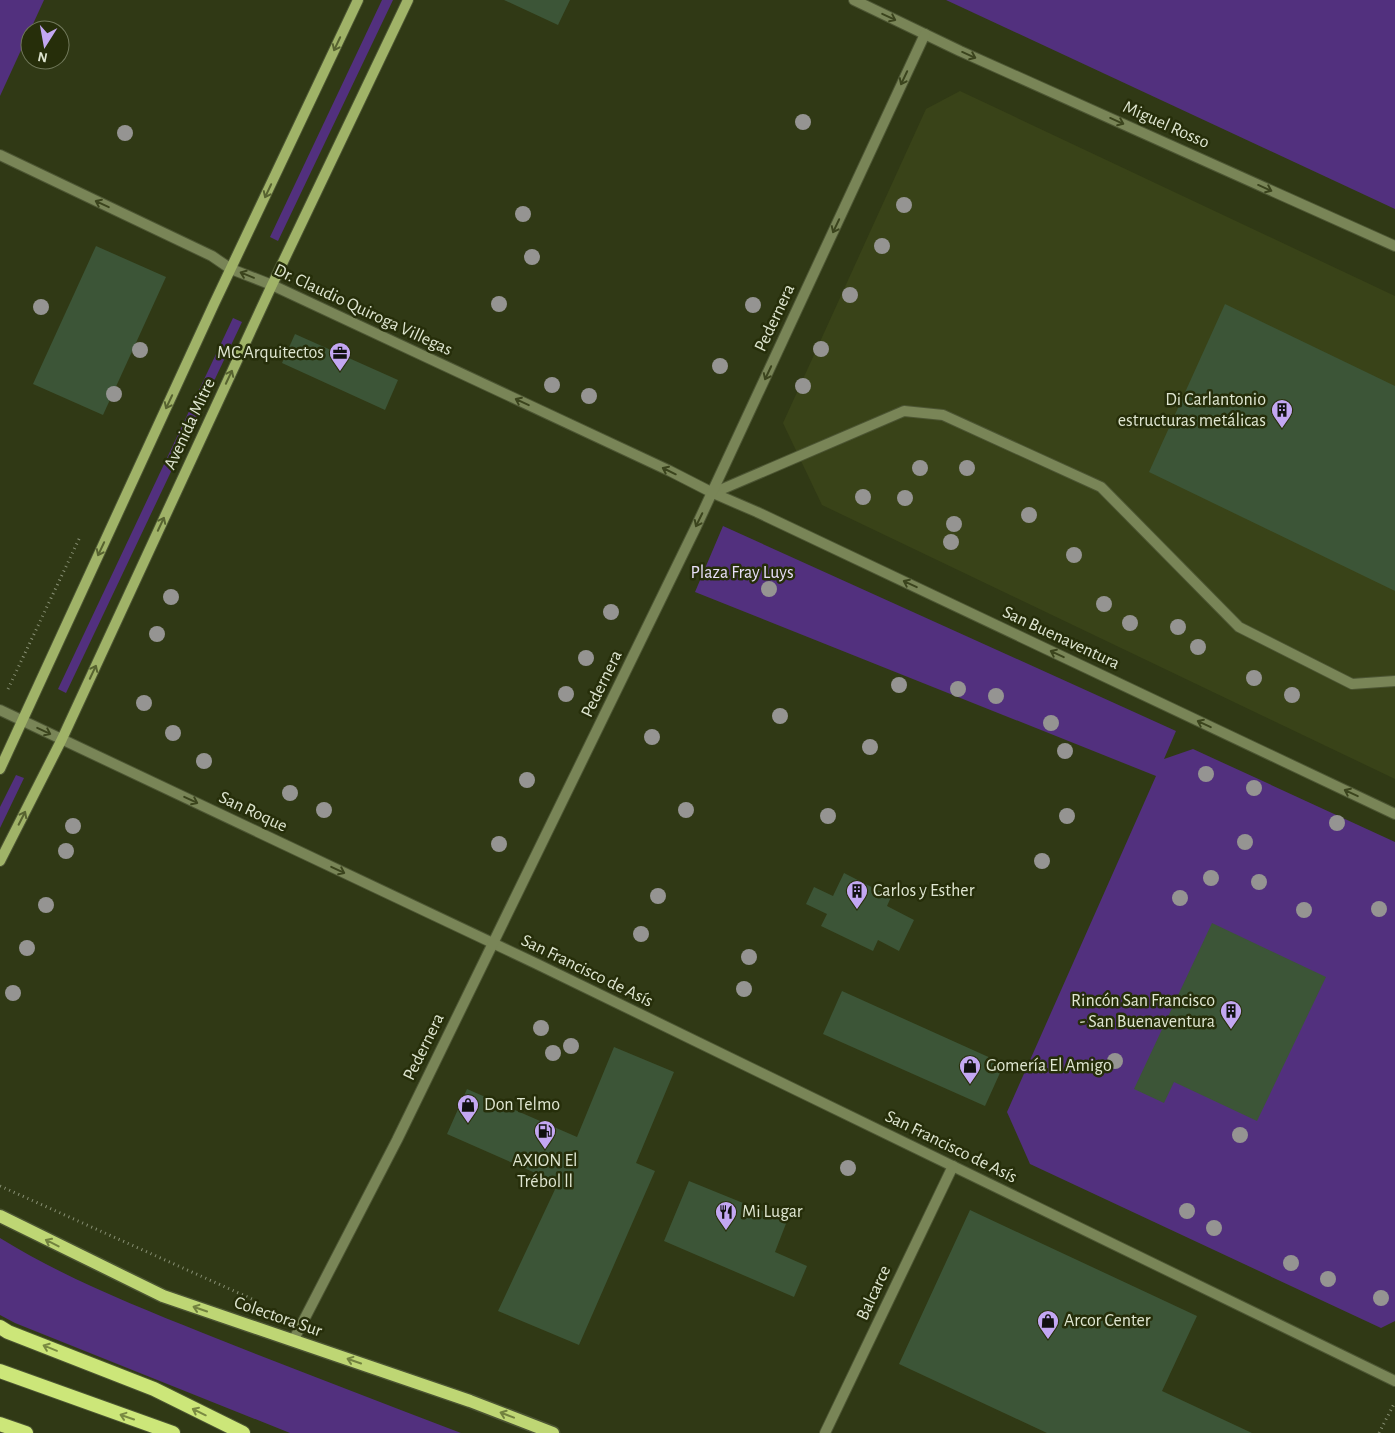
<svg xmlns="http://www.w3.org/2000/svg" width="1395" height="1433" font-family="'Alegreya Sans',sans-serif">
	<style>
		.built { fill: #394318 }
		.green { fill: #52307e }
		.building { fill: #3c5537 }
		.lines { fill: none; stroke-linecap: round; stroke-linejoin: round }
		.service-casing { stroke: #4c5533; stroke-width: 12 }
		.minor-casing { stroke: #4c5533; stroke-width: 12 }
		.secondary-casing { stroke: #4c5533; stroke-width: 12 }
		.primary-casing { stroke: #4c5533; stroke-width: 15 }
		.trunk-casing { stroke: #4c5533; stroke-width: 16 }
		.path { stroke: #889074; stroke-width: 3; stroke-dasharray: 1 4; stroke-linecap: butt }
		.service { stroke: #798557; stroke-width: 10 }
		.minor { stroke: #798557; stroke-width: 10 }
		.secondary { stroke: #a0b368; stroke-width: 10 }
		.primary { stroke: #bed674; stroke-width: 12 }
		.trunk { stroke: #cce679; stroke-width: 14 }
		.tree { fill: #959492 }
		.oneway { stroke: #3b441d }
		.oneway2 { stroke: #576330 }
		.oneway3 { stroke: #72823f }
		.oneway4 { stroke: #798a42 }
		.labels { text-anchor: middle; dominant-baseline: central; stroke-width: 5; stroke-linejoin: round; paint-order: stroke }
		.street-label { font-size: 18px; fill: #dfe6d1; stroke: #262e0a }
		.poi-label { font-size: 18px; fill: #dfe6d1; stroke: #262e0a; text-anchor: start }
		.park-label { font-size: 18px; fill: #e8dff9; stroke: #262e0a }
	</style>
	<rect width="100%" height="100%" fill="#303915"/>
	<path class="built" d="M960,91L1395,296V779L822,505L783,423L926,109Z"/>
	<g class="green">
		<path d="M0,0H44L0,96Z"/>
		<path d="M382,0H393L278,241L270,237Z"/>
		<path d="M946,0H1395V209Z"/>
		<path d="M233,318L242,322L66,693L58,689Z"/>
		<path d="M723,526L1176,731L1164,759L1193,749L1395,842V1321L1381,1328L1030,1164L1007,1112L1156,776L695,592Z"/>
		<path d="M16,775L24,778L0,828V807Z"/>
		<path d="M0,1238C63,1277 133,1305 203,1333C288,1367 375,1400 461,1433H290L15,1323L0,1315Z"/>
	</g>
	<g class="building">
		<path d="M504,0H570L558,25Z"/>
		<path d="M96,246L166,277L103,415L33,384Z"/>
		<path d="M1225,304L1395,386V591L1149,472Z"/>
		<path d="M295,334L398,380L385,410L282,363Z"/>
		<path d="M844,873L891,897L887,906L914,920L899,951L878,940L873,951L821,926L827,914L806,904L814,887L833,896Z"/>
		<path d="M1212,923L1326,977L1257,1121L1174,1082L1164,1103L1134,1089Z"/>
		<path d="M842,991L1004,1064L985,1106L823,1034Z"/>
		<path d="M614,1047L674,1072L636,1163L655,1171L579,1345L498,1311L558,1183L447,1134L467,1089L577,1137Z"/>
		<path d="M689,1181L787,1221L775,1252L807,1266L794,1297L664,1241Z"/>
		<path d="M970,1210L1197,1316L1162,1391L1252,1433H1047L899,1364Z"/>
	</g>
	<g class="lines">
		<g class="service-casing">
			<path id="service" d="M713,493L904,411L943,415L1101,487L1239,627L1352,684L1395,681"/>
		</g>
		<g class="minor-casing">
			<g id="minor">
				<path d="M854,0L960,51L1395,246"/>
				<path d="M0,155L212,256L231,269L272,285L670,471L713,493L757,512L1395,814"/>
				<path d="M0,710L537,964L1395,1381"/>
				<path d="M293,1341L397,1140L695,529L925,34"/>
				<path d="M825,1433L953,1166"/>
			</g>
		</g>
		<g class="secondary-casing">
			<g id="secondary">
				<path d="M0,769L214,304L358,0"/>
				<path d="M0,861L62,739L272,285L408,0"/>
			</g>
		</g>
		<g class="primary-casing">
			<path id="primary" d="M0,1216L163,1296L470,1401L553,1433"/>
		</g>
		<g class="trunk-casing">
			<g id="trunk">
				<path d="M0,1327L8,1332L154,1389L243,1433"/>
				<path d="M0,1371L173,1433"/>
				<path d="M0,1424L26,1433"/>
			</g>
		</g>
		<g class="path">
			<path d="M8,689L80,537"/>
			<path d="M0,1186L252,1299"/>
			<path d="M1379,1433L1395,1402"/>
		</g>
		<use href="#service" class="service"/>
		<use href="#minor" class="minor"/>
		<use href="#secondary" class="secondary"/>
		<use href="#primary" class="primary"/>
		<use href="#trunk" class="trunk"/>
	</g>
	<g class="tree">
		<circle cx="803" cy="122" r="8"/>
		<circle cx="125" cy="133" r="8"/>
		<circle cx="904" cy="205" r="8"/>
		<circle cx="523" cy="214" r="8"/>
		<circle cx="882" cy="246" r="8"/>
		<circle cx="532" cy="257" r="8"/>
		<circle cx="850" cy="295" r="8"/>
		<circle cx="499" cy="304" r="8"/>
		<circle cx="753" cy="305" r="8"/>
		<circle cx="41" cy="307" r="8"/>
		<circle cx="821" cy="349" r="8"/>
		<circle cx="140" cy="350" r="8"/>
		<circle cx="720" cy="366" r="8"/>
		<circle cx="552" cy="385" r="8"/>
		<circle cx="803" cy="386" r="8"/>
		<circle cx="114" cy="394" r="8"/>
		<circle cx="589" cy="396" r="8"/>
		<circle cx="920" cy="468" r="8"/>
		<circle cx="967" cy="468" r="8"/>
		<circle cx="863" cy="497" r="8"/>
		<circle cx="905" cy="498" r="8"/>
		<circle cx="1029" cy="515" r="8"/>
		<circle cx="954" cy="524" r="8"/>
		<circle cx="951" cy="542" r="8"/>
		<circle cx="1074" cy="555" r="8"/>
		<circle cx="769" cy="589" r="8"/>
		<circle cx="171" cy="597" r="8"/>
		<circle cx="1104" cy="604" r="8"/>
		<circle cx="611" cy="612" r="8"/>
		<circle cx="1130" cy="623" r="8"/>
		<circle cx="1178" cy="627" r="8"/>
		<circle cx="157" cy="634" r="8"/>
		<circle cx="1198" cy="647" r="8"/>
		<circle cx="586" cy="658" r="8"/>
		<circle cx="1254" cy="678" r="8"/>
		<circle cx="899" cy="685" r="8"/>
		<circle cx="958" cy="689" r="8"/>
		<circle cx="566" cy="694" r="8"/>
		<circle cx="1292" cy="695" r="8"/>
		<circle cx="996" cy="696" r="8"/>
		<circle cx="144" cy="703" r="8"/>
		<circle cx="780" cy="716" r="8"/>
		<circle cx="1051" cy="723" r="8"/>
		<circle cx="173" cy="733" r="8"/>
		<circle cx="652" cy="737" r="8"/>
		<circle cx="870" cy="747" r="8"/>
		<circle cx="1065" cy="751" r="8"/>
		<circle cx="204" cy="761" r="8"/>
		<circle cx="1206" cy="774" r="8"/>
		<circle cx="527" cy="780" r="8"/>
		<circle cx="1254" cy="788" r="8"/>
		<circle cx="290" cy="793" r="8"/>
		<circle cx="324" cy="810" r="8"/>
		<circle cx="686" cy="810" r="8"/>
		<circle cx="828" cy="816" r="8"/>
		<circle cx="1067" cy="816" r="8"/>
		<circle cx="1337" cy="823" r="8"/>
		<circle cx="73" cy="826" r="8"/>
		<circle cx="1245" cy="842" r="8"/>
		<circle cx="499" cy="844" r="8"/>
		<circle cx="66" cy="851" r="8"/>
		<circle cx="1042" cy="861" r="8"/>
		<circle cx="1211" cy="878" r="8"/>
		<circle cx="1259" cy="882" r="8"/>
		<circle cx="658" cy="896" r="8"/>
		<circle cx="1180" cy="898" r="8"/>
		<circle cx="46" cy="905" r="8"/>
		<circle cx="1379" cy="909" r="8"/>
		<circle cx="1304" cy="910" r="8"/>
		<circle cx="641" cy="934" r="8"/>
		<circle cx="27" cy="948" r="8"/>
		<circle cx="749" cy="957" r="8"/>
		<circle cx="744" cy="989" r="8"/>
		<circle cx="13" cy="993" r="8"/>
		<circle cx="541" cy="1028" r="8"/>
		<circle cx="571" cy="1046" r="8"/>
		<circle cx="553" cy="1053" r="8"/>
		<circle cx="1115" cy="1061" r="8"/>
		<circle cx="1240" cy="1135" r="8"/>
		<circle cx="848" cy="1168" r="8"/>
		<circle cx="1187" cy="1211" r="8"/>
		<circle cx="1214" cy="1228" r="8"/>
		<circle cx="1291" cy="1263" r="8"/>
		<circle cx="1328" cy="1279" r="8"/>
		<circle cx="1381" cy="1298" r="8"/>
	</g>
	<defs><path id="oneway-shaft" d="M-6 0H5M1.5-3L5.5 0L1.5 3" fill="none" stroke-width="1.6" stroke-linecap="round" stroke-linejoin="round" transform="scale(1.25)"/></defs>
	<g class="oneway">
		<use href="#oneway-shaft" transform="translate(889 17) rotate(25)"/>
		<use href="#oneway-shaft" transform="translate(969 55) rotate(24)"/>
		<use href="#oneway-shaft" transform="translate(904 78) rotate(115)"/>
		<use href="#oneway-shaft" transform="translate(1117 121) rotate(24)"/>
		<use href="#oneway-shaft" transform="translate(1265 188) rotate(24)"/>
		<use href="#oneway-shaft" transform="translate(102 204) rotate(-155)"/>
		<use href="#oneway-shaft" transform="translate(836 226) rotate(115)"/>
		<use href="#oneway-shaft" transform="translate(247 275) rotate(-158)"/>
		<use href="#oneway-shaft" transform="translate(768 373) rotate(115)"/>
		<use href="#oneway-shaft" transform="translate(522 402) rotate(-155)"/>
		<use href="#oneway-shaft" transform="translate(669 471) rotate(-154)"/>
		<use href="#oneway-shaft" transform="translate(699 520) rotate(116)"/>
		<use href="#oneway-shaft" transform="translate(910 584) rotate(-155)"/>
		<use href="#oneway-shaft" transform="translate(1057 654) rotate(-155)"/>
		<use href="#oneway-shaft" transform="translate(1204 724) rotate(-155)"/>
		<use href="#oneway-shaft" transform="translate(44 731) rotate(25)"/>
		<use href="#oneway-shaft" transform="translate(1351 793) rotate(-155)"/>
		<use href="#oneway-shaft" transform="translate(191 800) rotate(25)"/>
		<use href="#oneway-shaft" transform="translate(338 870) rotate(25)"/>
	</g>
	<g class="oneway2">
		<use href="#oneway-shaft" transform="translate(337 44) rotate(115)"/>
		<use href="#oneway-shaft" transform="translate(268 191) rotate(115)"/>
		<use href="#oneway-shaft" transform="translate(229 377) rotate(-65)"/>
		<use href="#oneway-shaft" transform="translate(169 402) rotate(115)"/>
		<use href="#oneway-shaft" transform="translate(161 524) rotate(-65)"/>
		<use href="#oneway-shaft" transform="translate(101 549) rotate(115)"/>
		<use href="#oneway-shaft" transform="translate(93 672) rotate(-65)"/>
		<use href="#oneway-shaft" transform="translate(22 818) rotate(-63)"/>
	</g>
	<g class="oneway3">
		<use href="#oneway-shaft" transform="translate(52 1243) rotate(-153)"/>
		<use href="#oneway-shaft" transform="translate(200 1309) rotate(-161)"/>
		<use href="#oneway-shaft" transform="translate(354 1361) rotate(-161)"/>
		<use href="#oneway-shaft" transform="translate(507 1415) rotate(-159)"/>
	</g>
	<g class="oneway4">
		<use href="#oneway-shaft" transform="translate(50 1348) rotate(-158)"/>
		<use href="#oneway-shaft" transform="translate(199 1412) rotate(-154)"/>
		<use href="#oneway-shaft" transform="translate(127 1417) rotate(-161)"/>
	</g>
	<defs>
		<g id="office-pin" transform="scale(1.125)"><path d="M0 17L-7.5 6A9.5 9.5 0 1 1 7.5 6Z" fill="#c3a7f2" stroke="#262e0a"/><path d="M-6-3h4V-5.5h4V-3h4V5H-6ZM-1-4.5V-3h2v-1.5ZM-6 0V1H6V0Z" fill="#111"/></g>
		<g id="building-pin" transform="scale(1.125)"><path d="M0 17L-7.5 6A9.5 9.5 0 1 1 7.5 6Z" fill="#c3a7f2" stroke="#262e0a"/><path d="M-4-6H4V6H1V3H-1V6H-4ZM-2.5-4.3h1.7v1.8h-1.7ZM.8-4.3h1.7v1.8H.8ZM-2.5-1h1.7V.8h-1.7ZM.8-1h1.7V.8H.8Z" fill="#111"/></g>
		<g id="shop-pin" transform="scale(1.125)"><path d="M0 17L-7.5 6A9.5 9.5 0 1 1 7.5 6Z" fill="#c3a7f2" stroke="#262e0a"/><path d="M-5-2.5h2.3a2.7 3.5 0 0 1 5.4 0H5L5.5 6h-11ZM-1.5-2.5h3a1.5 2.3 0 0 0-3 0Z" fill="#111"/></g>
		<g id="fuel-pin" transform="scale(1.125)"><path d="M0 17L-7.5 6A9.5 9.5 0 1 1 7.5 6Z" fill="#c3a7f2" stroke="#262e0a"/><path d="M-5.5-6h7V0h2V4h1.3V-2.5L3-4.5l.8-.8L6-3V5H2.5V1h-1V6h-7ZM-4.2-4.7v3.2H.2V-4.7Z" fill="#111"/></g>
		<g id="restaurant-pin" transform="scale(1.125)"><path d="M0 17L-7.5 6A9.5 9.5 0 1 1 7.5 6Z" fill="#c3a7f2" stroke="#262e0a"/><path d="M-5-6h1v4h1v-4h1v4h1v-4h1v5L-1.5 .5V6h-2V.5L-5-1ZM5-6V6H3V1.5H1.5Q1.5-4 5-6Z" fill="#111"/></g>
	</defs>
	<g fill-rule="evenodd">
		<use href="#office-pin" x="340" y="353"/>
		<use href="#building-pin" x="1282" y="410"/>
		<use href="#building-pin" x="857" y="891"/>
		<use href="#building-pin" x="1231" y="1011"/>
		<use href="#shop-pin" x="970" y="1066"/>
		<use href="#shop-pin" x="468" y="1105"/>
		<use href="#fuel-pin" x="545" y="1131"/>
		<use href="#restaurant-pin" x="726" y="1212"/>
		<use href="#shop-pin" x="1048" y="1321"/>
	</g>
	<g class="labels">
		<g class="street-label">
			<text transform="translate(1166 125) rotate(24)">Miguel Rosso</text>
			<text transform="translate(363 310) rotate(25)">Dr. Claudio Quiroga Villegas</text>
			<text transform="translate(775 318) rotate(-65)">Pedernera</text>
			<text transform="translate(190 424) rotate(-65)">Avenida Mitre</text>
			<text transform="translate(1061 638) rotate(25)">San Buenaventura</text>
			<text transform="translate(602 684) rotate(-64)">Pedernera</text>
			<text transform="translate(253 812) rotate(25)">San Roque</text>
			<text transform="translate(587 971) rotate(26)">San Francisco de Asís</text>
			<text transform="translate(424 1047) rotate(-64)">Pedernera</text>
			<text transform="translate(951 1147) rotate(26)">San Francisco de Asís</text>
			<text transform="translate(874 1293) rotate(-65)">Balcarce</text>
			<text transform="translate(278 1317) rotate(19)">Colectora Sur</text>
		</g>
		<g class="poi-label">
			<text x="324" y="353" text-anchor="end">MC Arquitectos</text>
			<text x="1266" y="400" text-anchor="end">Di Carlantonio<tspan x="1266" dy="21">estructuras metálicas</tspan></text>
			<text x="873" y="891">Carlos y Esther</text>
			<text x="1215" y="1001" text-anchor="end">Rincón San Francisco<tspan x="1215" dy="21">- San Buenaventura</tspan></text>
			<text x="986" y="1066">Gomería El Amigo</text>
			<text x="484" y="1105">Don Telmo</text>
			<text x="545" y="1161" text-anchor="middle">AXION El<tspan x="545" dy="21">Trébol ll</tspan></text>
			<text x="742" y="1212">Mi Lugar</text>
			<text x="1064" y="1321">Arcor Center</text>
		</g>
		<g class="park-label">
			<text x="742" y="573">Plaza Fray Luys</text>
		</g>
	</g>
	<g transform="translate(45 45) rotate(191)"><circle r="24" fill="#262e0a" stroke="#70785a"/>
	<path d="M0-4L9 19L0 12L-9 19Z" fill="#c3a7f2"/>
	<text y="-8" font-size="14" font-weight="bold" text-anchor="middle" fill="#dfe6d1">N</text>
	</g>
</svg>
